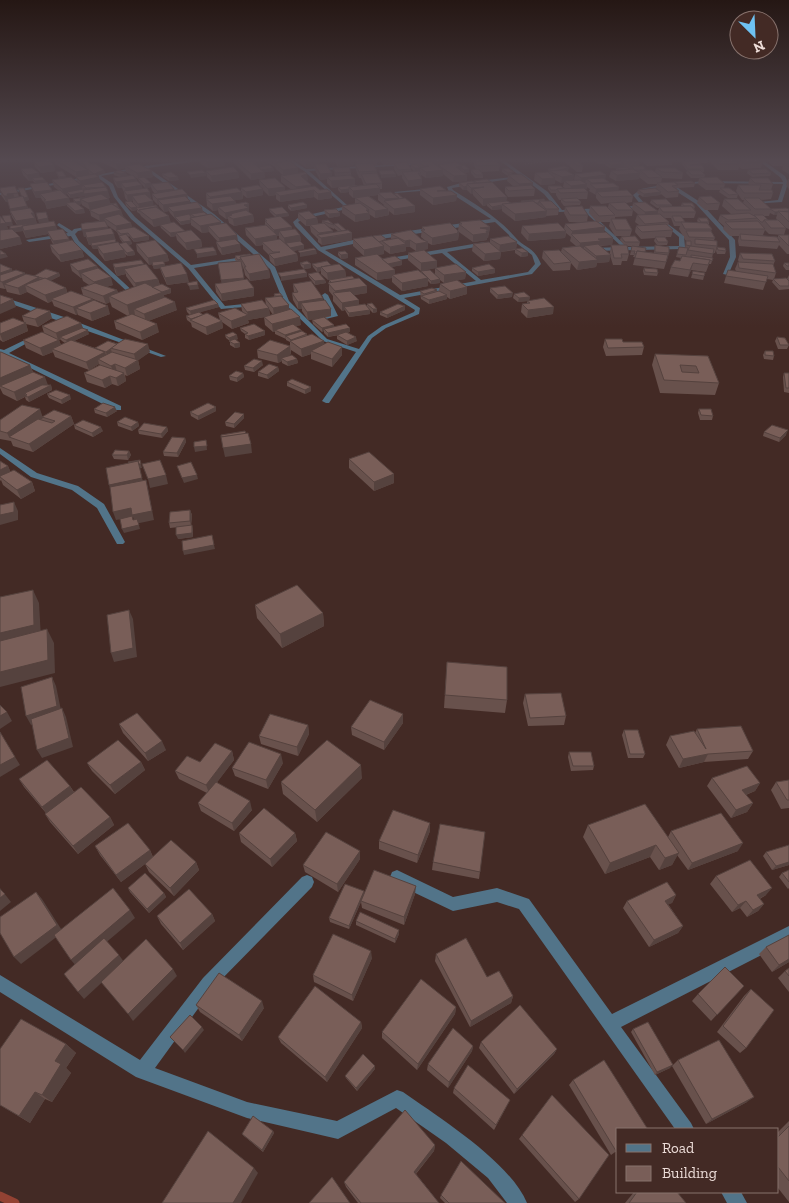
<svg xmlns="http://www.w3.org/2000/svg" width="789" height="1203" font-family="'Zilla Slab',serif">
	<style>
		.lines { fill: none; stroke-linecap: round; stroke-linejoin: round }
		.stream { stroke: #934233; stroke-width: 9 }
		.path { stroke: #927d78; stroke-width: 1; stroke-dasharray: 1 2; stroke-linecap: butt }
		.minor { fill: #527489; fill-rule: evenodd }
		.wall { fill: #68514c; fill-rule: evenodd }
		.shaded-wall { fill: #55423e }
		.building { fill: #795e58; stroke: #55423e; fill-rule: evenodd }
	</style>
	<rect width="100%" height="100%" fill="#432a25"/>
	<g class="lines">
		<path class="stream" d="M0,1196L15,1203"/>
		<path class="path" d="M525,164L567,159"/>
		<g class="minor">
			<path d="M202,159H213L148,168L214,214L275,267L289,301L327,339L359,349L368,336L382,326L414,312L415,310L318,250L295,226L293,222L299,217L343,207V205L304,171L285,159H290L306,169L424,163L426,164L309,171L347,205V209L303,219L298,222L321,247L367,237L491,219L449,192L447,187L461,183L520,176L498,159H502L548,192L562,210L604,208L602,210L589,211L627,247L679,246V237L666,226L668,224L684,236L685,247L682,249L591,251L590,250L593,248L622,247L584,211L559,212L544,194L522,177L452,188L453,190C475,204 498,217 515,237C525,249 533,245 541,264L532,274L404,298L420,308L419,314L386,328L372,338L329,403H326L322,401L356,352L323,341L284,303L270,269L210,216L143,168L101,176L113,184L118,197L135,217L191,265L250,256V258L248,259L194,268L225,306L253,303L255,304V306L221,309L188,268L131,219L114,197L109,186L97,177L0,195V193L144,166ZM495,222L509,235L510,238L532,255L535,264L528,272L481,280L447,252L487,245V243L485,242L384,259V261L386,262L442,253L476,281L400,295L325,250L367,241Z"/>
			<path d="M757,159H761L785,176L788,183L782,202L752,204L750,203L778,200L783,184L702,183L682,185L680,184L702,181L783,182L781,178Z"/>
			<path d="M667,184H672L700,202L735,240L736,257L728,275L723,274L730,257L729,240L696,204L668,186L644,191L638,196L645,204V207L617,209L615,208L641,205L633,195L641,189Z"/>
			<path d="M435,188L433,190L396,193L394,192Z"/>
			<path d="M59,223L72,231L74,229L97,225V227L78,231L75,234L79,241L137,295V297H133L75,243L71,236L29,242L26,240L68,233L57,225Z"/>
			<path d="M325,293L328,295L338,316L313,322V320L331,315L322,295Z"/>
			<path d="M0,296L64,317L166,356L161,357L0,300Z"/>
			<path d="M33,336L38,337L9,353L121,406V410H115L4,355L0,356V349L4,350Z"/>
			<path d="M0,448L37,473L78,486L104,504L125,542L123,544H117L97,508L72,490L31,477L0,454Z"/>
			<path d="M397,870L453,897L497,888L529,899L612,1014L789,926V941L621,1027L691,1123L694,1129H675L519,909L497,902L453,911L392,882L390,877L392,872Z"/>
			<path d="M307,875L312,877L314,882L312,887L213,988L155,1068L247,1102L337,1121L397,1090L403,1092C440,1118 510,1162 527,1203H507L488,1178L446,1143L396,1108L338,1139L247,1118L136,1077L0,992V975L140,1060L203,978L302,877Z"/>
			<path d="M721,1192H741L747,1203H727Z"/>
		</g>
	</g>
	<g class="wall">
		<path d="M54,159H71L74,161L73,159H90L91,160L88,161L90,164L104,170L105,173L97,176L110,198H107L110,204L118,206L123,216L132,227L149,236V240L134,242L129,236L128,237L131,241L132,244L128,245L134,251L135,255L128,256L125,254L126,257L105,261L99,253L98,249H93L91,245H89L86,237H84L83,231L81,224L100,221L91,216L90,210L82,205V204L78,205L85,213L76,214L67,206V205L47,209L45,203L42,200L41,198H36L32,190L30,184L35,183L33,181H29L23,175L21,169L45,180L46,182L52,191L58,190L54,187L52,180L59,179L56,172L66,178L77,182L76,177L55,164ZM67,194L70,198L85,196V197L73,199L74,202H70L65,195ZM107,225L117,232L119,236L120,239L123,243L119,244L116,242L108,228Z"/>
		<path d="M93,159H125L131,165L153,177L146,178L151,184L174,189L175,190L187,194L188,199L190,201V203L202,208L203,212L222,224L238,241L241,251L222,255L218,249L216,242H218L209,232L202,233L191,225V223L181,225L170,213L169,211L164,212L159,206V205H158L153,200L152,194H155L152,190L151,187L145,188L139,181L138,179L135,177L142,189L151,198H150L153,201V205L170,223L201,240L202,247L187,250L177,240L176,236L171,237L161,228L160,225L154,227L141,216L140,214L137,212V210L132,211L126,206L125,202L133,203V201L128,202L125,198L124,192L122,188H118L115,184L113,178L120,177L114,175V172L126,173L127,176L131,175L126,172L125,168L118,170L101,162V160L97,161Z"/>
		<path d="M200,159H223L225,166L208,168L201,164Z"/>
		<path d="M233,159H249L250,160V159H265L267,160V159L298,173L308,180L306,181L311,187L320,190L331,192L332,198L318,200L314,197L280,202L276,199V195L269,196L263,190V195L247,198L243,195V199L235,200L236,204H249V212L253,215L254,222L234,226L229,223L228,219H226L219,214L218,210L213,211L207,206L206,193L241,192V188L260,186L259,180L285,187V191L292,190L281,182V176L283,175L276,169L275,167L268,163V165L273,168L274,171L264,172L265,178L251,180L234,163Z"/>
		<path d="M297,159H317L319,164L332,173V177L335,176L333,168L351,172V176L355,185L357,186H364L361,178H359L356,170L355,164H357L355,159H377V165L374,166L382,183V189H380V193L415,212L394,215L389,211V215L375,218L369,214L370,219L355,222L342,213V206L355,204V198L365,196L353,198L349,194V192L341,193L338,190V187L332,188L327,183V179L320,180L315,170L314,167L306,168L297,160ZM378,195V200L384,205V206L369,196Z"/>
		<path d="M334,159H353L354,165L338,167L334,160Z"/>
		<path d="M380,159H400V162H403L401,159H416V160H424L423,159H449L452,161V163L469,169V172L465,173L467,181L453,182L443,174V176L426,178L421,175L422,185L408,187L402,178V175L398,176L394,169V165H383ZM416,163V164L411,165V168L414,171H411V169L408,164Z"/>
		<path d="M474,159L500,165L499,171L481,172L483,175V178H475L471,173V170H476L474,165Z"/>
		<path d="M564,159H581V164L583,166L582,172H577L563,161Z"/>
		<path d="M594,159H619L618,161L624,164L620,160L621,159H637L640,162L639,166L646,170L655,172L656,168L683,173L682,179L662,178L661,183H674V182L695,183L694,187L677,188V189L679,191L678,197L666,198L661,194L660,195L643,197L637,193L638,190L655,189L657,184H648L639,177V179L616,181L609,177L611,171L616,170V168H610L605,165V164H598L594,160Z"/>
		<path d="M644,159H673L672,165L647,166L643,162Z"/>
		<path d="M689,159H706L708,160L707,163H700L701,165L704,169V172H702L705,175L704,178L725,184L724,188L738,194L737,198H728L719,192L720,190H706L698,184L699,178H704H691L686,173L687,171L682,164V161H690Z"/>
		<path d="M734,159H758L763,162L761,168L742,169L739,167L738,170H718L710,162L711,160H728Z"/>
		<path d="M764,159H789V174L782,170L783,166H773L767,161V160H765Z"/>
		<path d="M34,162L54,165L55,171L41,173L35,167Z"/>
		<path d="M502,169L513,174L532,186L535,189L534,196L508,197L505,193V187L513,186L507,181L508,176L502,172Z"/>
		<path d="M548,169L568,171H567L574,175L573,180H574L575,174L605,179L618,191L633,196L632,202L626,203L632,208L633,203L658,211L659,208H657L650,203L651,200L672,205V206H681L682,203L695,207L694,209L696,212L694,218H682L685,222H698L697,221L698,218L709,222V225L712,229L711,231L715,238L714,240L717,246L715,253H713L712,258H713L711,264H709L706,272L691,270L688,277L669,274L671,267L680,261L681,258L676,257L679,247L685,248L686,241L684,238V236H683L679,229L680,226H674L671,218H664L669,222L668,226L673,230L671,237H665L668,242L667,245H657L654,241L655,238L641,239L635,232L636,226L639,225L635,222L637,215H639L633,210L632,216L615,217V219L632,230L630,236L640,242L639,246H627L629,254L627,261H622L621,265H613L610,255L609,262L597,263L596,267L577,270L571,263L570,270L553,271L542,258L543,251L561,252L562,248L576,246L570,241L571,237L566,233L565,238L528,241L521,233L522,226L564,229L565,224L596,221L589,213L590,206L608,207L609,203L601,204L596,198V195L589,191L590,189L587,187L586,190L588,192L587,199H578L581,202L580,205L564,206L561,202V200H559L556,195V193H551L548,189V186L565,188L563,187L564,182L561,183L555,180V184L541,185L534,180L535,173H549ZM598,222H610L609,226L615,236H625L621,237L620,240L624,245H612L613,238L604,232L605,227ZM611,245L610,252V255L600,246Z"/>
		<path d="M748,170L771,173L770,176L752,177L747,173Z"/>
		<path d="M206,171L238,172L239,178L212,182L207,177Z"/>
		<path d="M162,174L179,180L169,181L163,177Z"/>
		<path d="M750,178L773,184L771,190L773,193L771,199L761,200L771,209H789V229L786,228L784,235L769,234L765,230L763,235H758L778,237V235H789V254H787L779,245L777,249L739,246L738,241L739,236H730L723,229L724,226L718,221L720,215L731,214L722,206L724,199L743,203L744,200H742L736,191L738,185H749L748,184ZM770,213L774,215H777L776,218L777,220H768L764,216H769Z"/>
		<path d="M788,179H789V189L786,185Z"/>
		<path d="M474,181L507,197L506,201L511,203L521,202V201H545L559,209L558,215L546,216V217L515,221L502,211V209L492,210L487,206V205L483,206L473,195V194H471L467,190H463L459,186V183H474Z"/>
		<path d="M0,188L18,193L19,197H22L18,188L28,197L29,200L25,201L28,208L34,213L37,224L56,226L57,230L69,239L70,241L82,250L84,257L61,262L52,252L50,245L53,244L48,234L26,238L23,231L14,232L22,244L0,249L3,220L13,225L7,226L8,230H10L17,225L12,217L10,211L11,210L8,202H6L1,195Z"/>
		<path d="M420,189L446,191L457,195L456,201L433,205L420,195Z"/>
		<path d="M699,197L720,203L718,210H705L697,203Z"/>
		<path d="M288,205L307,208L291,211L288,208Z"/>
		<path d="M565,207L588,215L587,222H569L564,213Z"/>
		<path d="M269,209L288,213L289,216L281,217L292,227V229L300,235L301,242L304,249L293,251L297,254L298,261L275,266L270,261L269,255L263,249V245L256,246L246,235L245,228L265,225V219L275,217L270,212ZM277,236H279V238L282,241L277,240Z"/>
		<path d="M324,210L340,216L329,218L325,214Z"/>
		<path d="M298,213L317,218L318,224L322,223V221L334,225V224L352,233V240L322,245L318,242V239L311,232L310,226H306L298,219ZM327,226L334,229V228L339,232L333,233Z"/>
		<path d="M460,222L490,227L488,238H487V240L473,242L459,232L458,240L432,245L428,243V249L416,251L410,247H406V251L390,254L384,250V254L377,255L382,259L402,265L391,267L395,274L421,273V271L435,274V268L421,271L408,260V253L437,268L466,272L465,279L457,280L467,287V294L450,299L447,297V299L429,304L421,299L420,291L437,290L436,291H439L440,284L452,281L444,283L440,280V283L431,284L428,281V286L402,291L392,282V278L377,280L355,265V258L364,256L353,246V239L373,236L386,239V240H391V234L421,239L427,242L421,237L422,227L458,231L459,224H460Z"/>
		<path d="M490,239L517,242L516,249L528,252V256L521,257L515,253V250L501,252L500,259L484,261L472,251L473,244L490,242Z"/>
		<path d="M136,244L167,254L169,261L163,262L165,266L189,282L167,285L162,274L160,268L154,269L152,264L149,265L137,251Z"/>
		<path d="M655,245L669,253L664,269L633,265L635,257H633L634,255H630L632,246L645,252L654,253Z"/>
		<path d="M717,247L726,251L725,254H717L716,251Z"/>
		<path d="M338,252L348,254V258L341,259L338,255Z"/>
		<path d="M740,253L775,261L773,265L776,273L774,279H787L789,275V289L779,290L772,282L773,280L767,279L763,290L724,283L726,276L736,271L735,269L738,262H739L738,260Z"/>
		<path d="M250,254L269,270L270,278L250,281L245,275L244,270L241,263L244,280L254,288V296L222,301L216,292L215,284L222,283L218,263L237,262L235,260V256Z"/>
		<path d="M300,263L311,264V268L304,269L301,266Z"/>
		<path d="M784,263H789V270H786L783,266Z"/>
		<path d="M0,264L12,269V271L34,276L59,273L60,276L50,281L66,288L67,292L83,295L81,288L89,285L83,281L82,278H81L72,271L70,264L97,266L98,269L113,285L106,287L117,290L118,293L134,287L126,276V274L117,276L115,272L113,264H144V265L158,279L160,285L171,289V293L164,295V297L177,310L148,321L159,332L142,340L116,329L114,321L128,316L112,307L110,302L106,304L93,299V301L110,314L92,321L78,315V314L76,315L54,306L52,301L48,303L27,292L20,295L7,292L6,289H5L0,288Z"/>
		<path d="M312,264L331,265L345,270L346,277L355,279L367,286V293L354,295L359,305L367,307V304L377,312L373,313L370,310V314L349,317L345,310L342,311L333,301V296L329,291V280H328L321,274V271L317,272L313,267Z"/>
		<path d="M472,268L495,273L478,276L472,271Z"/>
		<path d="M644,268L658,273L657,276L644,275L643,271Z"/>
		<path d="M693,271L705,273L703,280L691,278Z"/>
		<path d="M308,274L325,280L326,283L315,285L309,277Z"/>
		<path d="M293,284L323,298V300L331,309V316L325,318L334,325V327L350,328V332H348L357,341L347,345L337,339V335H339L328,337L324,333V331L322,332L313,324L312,320L321,318L308,320L302,311V309H298L293,300L292,293H294Z"/>
		<path d="M490,288L512,297L497,299L490,292Z"/>
		<path d="M274,294L283,298L289,305V310L301,325L296,326L307,335L324,344L342,355L332,367L311,359V354L302,357L291,350V354L287,356L297,359L298,363L288,366L282,363V361L278,363L258,358L257,350L290,346V342L286,340V339L275,334V332H273L265,325L264,317L273,315L269,309L270,316L248,320L249,323L232,329L222,322L223,328L207,335L192,327L191,323L187,320L186,316L190,315L187,312L186,308L218,304L219,307L200,312L203,315L220,320L218,313L243,312L242,311L241,304L266,305L265,298L274,297Z"/>
		<path d="M514,294L530,297L529,300L553,314L527,318L521,312L522,304H527V301L518,302L513,298Z"/>
		<path d="M405,310L387,318L380,315V312Z"/>
		<path d="M22,316L52,318L38,327L26,324L28,331L3,342L0,340V323L24,322Z"/>
		<path d="M42,326L83,328L89,334L74,341L95,348L108,341L150,352L138,360L140,369L127,376L125,375L126,381L118,386L112,384L105,388L87,382L84,373L100,365L99,364L89,370L55,357L53,352L43,356L26,348L23,340L44,333ZM59,340H61L62,341L65,343L61,345Z"/>
		<path d="M240,328L265,331V335L249,340L245,338V334L241,331Z"/>
		<path d="M225,335L238,339L235,340L240,347L235,348L230,345V341L226,338Z"/>
		<path d="M777,337L789,345L787,349H778L775,341Z"/>
		<path d="M605,339L644,347L642,355L606,356L603,347Z"/>
		<path d="M765,351L774,356L773,360L764,359L763,355Z"/>
		<path d="M0,352L30,365L33,372L48,385H51L52,390L29,402L26,400L25,397L17,401L3,394L0,388Z"/>
		<path d="M655,354L708,356L719,383L715,395L660,393L652,365Z"/>
		<path d="M263,365L254,372L245,370L244,366Z"/>
		<path d="M278,367L279,371L268,379L258,376V372Z"/>
		<path d="M243,373L244,377L237,382L230,380L229,376Z"/>
		<path d="M784,373H789V393L784,392L783,377Z"/>
		<path d="M287,382L311,391L305,394L287,386Z"/>
		<path d="M47,394L71,399L62,404L49,398Z"/>
		<path d="M216,407V411L198,420L191,416L190,412Z"/>
		<path d="M94,409L117,411L107,417L95,413Z"/>
		<path d="M699,409L713,416L712,420H700L698,413Z"/>
		<path d="M244,414V418L234,428L226,426L225,422Z"/>
		<path d="M71,416L74,424L33,452L13,446L11,441L0,439V420Z"/>
		<path d="M117,422H138L139,426L132,431L118,426Z"/>
		<path d="M74,425L103,431L93,437L75,429Z"/>
		<path d="M167,427L168,431L162,438L139,434L138,430Z"/>
		<path d="M764,432L786,435L779,442L763,436Z"/>
		<path d="M185,438L186,442L178,457L164,456L163,452Z"/>
		<path d="M129,451L131,455L128,460L114,459L112,455Z"/>
		<path d="M349,459L394,483L374,491L349,468Z"/>
		<path d="M0,461L8,466L10,471L32,482L35,491L21,499L3,485L1,480L0,481Z"/>
		<path d="M190,510L192,515L191,526L192,525L193,530V537L178,539L179,527L170,528L169,523Z"/>
		<path d="M255,605L323,613L324,626L282,648L257,618Z"/>
		<path d="M447,662L507,700L505,713L444,708Z"/>
		<path d="M525,694L566,716L564,725L528,726L523,703Z"/>
		<path d="M403,714V723L384,750L352,735L351,727Z"/>
		<path d="M119,724L166,750L148,761L123,733Z"/>
		<path d="M308,725L309,734L298,756L261,744L259,736Z"/>
		<path d="M697,729L753,751L748,759L704,762L679,768L666,745L670,736L695,733Z"/>
		<path d="M624,730L645,754L643,758H628L622,735Z"/>
		<path d="M232,751L234,760L217,782L252,810L234,831L201,811L198,803L207,793L179,779L175,771Z"/>
		<path d="M569,752L594,766L593,770L571,771L568,757Z"/>
		<path d="M141,762L145,770L115,794L92,771L87,763Z"/>
		<path d="M283,763L268,789L235,776L232,768Z"/>
		<path d="M362,778L317,822L283,794L281,782Z"/>
		<path d="M712,778L760,783L755,791L746,795L753,803L747,812L731,818L707,786Z"/>
		<path d="M19,779L70,786L74,792L110,817L114,825L78,854L50,822L45,814L46,813L24,787Z"/>
		<path d="M789,780V808L781,809L771,790L776,782Z"/>
		<path d="M430,823V831L417,863L379,849V841Z"/>
		<path d="M588,825L668,837L671,831L738,851L688,870L677,855L672,865L659,870L650,857L605,874L583,837Z"/>
		<path d="M239,833H295L297,841L272,867L241,842Z"/>
		<path d="M789,845V865L772,870L763,856L766,852Z"/>
		<path d="M95,846L150,850L153,857L196,862L199,870L174,896L149,872L145,864L121,882L100,855Z"/>
		<path d="M360,859L338,892L305,872L303,865Z"/>
		<path d="M433,862L480,872L479,879L432,870Z"/>
		<path d="M789,870V888L788,889L779,877L782,873Z"/>
		<path d="M716,876L766,895L760,899L764,904L758,911L747,917L740,908L732,912L710,884Z"/>
		<path d="M128,888L164,893L166,897L149,913L130,892Z"/>
		<path d="M364,891V894H415L404,925L362,908L361,902L349,929L330,922L329,918Z"/>
		<path d="M676,895L672,903L668,904L683,926L678,933L649,947L623,908L627,901Z"/>
		<path d="M212,914L215,921L183,950L161,924L157,916Z"/>
		<path d="M356,921L399,930V934L395,943L356,925Z"/>
		<path d="M766,947L789,962L772,972L759,954Z"/>
		<path d="M436,954L513,996L511,1003L470,1027L435,961Z"/>
		<path d="M372,958L353,1001L314,982L313,975Z"/>
		<path d="M789,968V992L778,978L785,971Z"/>
		<path d="M744,986L711,1021L692,1001L698,994Z"/>
		<path d="M751,989L746,1048L740,1053L717,1032L744,996Z"/>
		<path d="M196,1005L264,1008L242,1041L200,1012Z"/>
		<path d="M456,1007L455,1014L417,1070L382,1038V1032Z"/>
		<path d="M361,1022L362,1028L327,1082L281,1043L278,1037Z"/>
		<path d="M633,1029L670,1068L655,1075L631,1032Z"/>
		<path d="M481,1042L557,1049L554,1054L514,1094L479,1048Z"/>
		<path d="M66,1044L76,1053L66,1068L71,1073L52,1102L45,1099L30,1123L0,1105Z"/>
		<path d="M473,1046L472,1051L448,1088L427,1070L428,1064Z"/>
		<path d="M678,1060L747,1102L706,1124L672,1066Z"/>
		<path d="M375,1069L357,1091L346,1078L345,1076Z"/>
		<path d="M573,1080L618,1129V1150L611,1155L569,1085Z"/>
		<path d="M454,1088L510,1100L494,1130L453,1093Z"/>
		<path d="M789,1121V1202L778,1188V1132Z"/>
		<path d="M273,1131L274,1133L263,1152L244,1136L242,1134Z"/>
		<path d="M522,1135L579,1199L575,1202L519,1139Z"/>
		<path d="M435,1145L434,1151L416,1174L439,1203H358L346,1187L344,1182Z"/>
		<path d="M634,1192H677L686,1203H625Z"/>
		<path d="M441,1195L505,1203H445L440,1198Z"/>
	</g>
	<g class="shaded-wall">
		<path d="M0,159H8L9,162L0,163Z"/>
		<path d="M174,159H185L174,161Z"/>
		<path d="M354,159V165L338,167V161Z"/>
		<path d="M582,159L581,165L575,160Z"/>
		<path d="M224,160L225,166L208,168L207,162Z"/>
		<path d="M319,160V166L314,164V167L306,168L305,162Z"/>
		<path d="M130,161L131,167L125,166V168L118,170L116,164Z"/>
		<path d="M268,161V167L257,168V163Z"/>
		<path d="M452,161V167L443,168V162Z"/>
		<path d="M624,164V167L610,168L611,165Z"/>
		<path d="M54,165L55,171L41,173L39,167Z"/>
		<path d="M462,166L461,172L456,167Z"/>
		<path d="M273,168L274,171L264,172L265,178L251,180V174L260,170Z"/>
		<path d="M298,168V174L283,176V170Z"/>
		<rect x="415" y="168" width="5" height="3"/>
		<path d="M569,168L568,171L553,174V171Z"/>
		<path d="M469,169V172L464,173V170Z"/>
		<path d="M88,170L90,176L77,178L76,172Z"/>
		<path d="M104,170L105,173L95,177L94,174Z"/>
		<path d="M443,170V176L426,178V172Z"/>
		<path d="M152,171L153,177L139,179L138,178L137,173Z"/>
		<path d="M238,172L239,178L212,182L211,176Z"/>
		<path d="M39,173L40,179L32,178L33,181H29L27,175Z"/>
		<path d="M126,173L127,176L121,177L120,174Z"/>
		<path d="M206,173V176L191,178L190,175Z"/>
		<path d="M332,173V179L327,177V179L320,180V174Z"/>
		<path d="M640,173L639,179L616,181L617,175Z"/>
		<path d="M307,174L308,180L302,182L301,176Z"/>
		<path d="M396,174V177L381,178V175Z"/>
		<path d="M467,175V181L453,182L454,176Z"/>
		<path d="M574,175L573,182L564,181V182L561,183L562,177Z"/>
		<path d="M606,175L605,181L586,179L585,183L580,184L581,178Z"/>
		<path d="M66,176V179L60,180L59,177Z"/>
		<path d="M99,177L101,183L83,185L84,186L81,187L80,181Z"/>
		<path d="M178,177L179,180L169,181V178Z"/>
		<path d="M555,178V184L541,185L542,179Z"/>
		<path d="M136,179L138,185L121,183L122,188H118L116,182Z"/>
		<path d="M355,179V185L332,188L331,181Z"/>
		<path d="M422,179V185L408,187V181Z"/>
		<path d="M45,180L46,183L36,185L35,181Z"/>
		<path d="M609,182L608,188L619,187L618,193L597,192L596,195H595L596,189L592,185V183Z"/>
		<path d="M151,183V187L145,188V184Z"/>
		<path d="M533,183L532,189L519,190V184Z"/>
		<path d="M494,184L473,189V194H471V188Z"/>
		<path d="M587,184L586,190L570,192L571,186Z"/>
		<path d="M81,185L83,192H67V194L64,195L62,189Z"/>
		<path d="M142,185L143,192L126,194L125,188Z"/>
		<path d="M311,185V191L314,190V197L280,202V196L296,193V187Z"/>
		<path d="M467,186V190H463L464,187Z"/>
		<path d="M285,187V193L275,192L276,195L269,196L268,189Z"/>
		<path d="M380,188V194L378,193V195L353,198V191Z"/>
		<path d="M174,189L176,195L159,198L157,191Z"/>
		<path d="M263,189V195L247,198L246,192Z"/>
		<path d="M349,189V192L341,193V190Z"/>
		<path d="M52,190L54,196L40,194L41,198H36L34,192Z"/>
		<path d="M446,190V196L457,195L456,201L433,205V198L437,191Z"/>
		<path d="M93,191H108L110,198L88,200H86L85,196L70,198V195Z"/>
		<path d="M150,192L151,198L135,201L132,196L133,201L128,202L127,195Z"/>
		<path d="M242,192L243,199L211,204L210,197Z"/>
		<path d="M331,192L332,198L318,200V194Z"/>
		<path d="M661,192L660,195L643,197L644,194Z"/>
		<path d="M13,193L15,199L10,202H6L4,196L7,194Z"/>
		<path d="M187,194L188,200H158L159,205H158L157,199Z"/>
		<path d="M28,197L29,200L24,201L23,198Z"/>
		<path d="M507,197L506,203H488L487,205L483,206V199Z"/>
		<path d="M69,198L71,204L66,203L67,205L47,209L45,202Z"/>
		<path d="M399,198V204L385,202V199Z"/>
		<path d="M109,199L111,205L109,204V206L90,210L88,203Z"/>
		<path d="M81,201L82,204L77,205L76,202Z"/>
		<path d="M153,201L154,208L140,210L138,204Z"/>
		<path d="M190,201L191,208L168,207L169,211L164,212L163,205Z"/>
		<path d="M235,201L236,207H218V210L213,211L212,204Z"/>
		<path d="M249,204V214H230L231,218L228,216V219H226L225,213L244,205Z"/>
		<path d="M307,205V208L291,211V208Z"/>
		<path d="M27,206L29,213L13,215L10,209Z"/>
		<path d="M415,206V212L394,215V209Z"/>
		<path d="M502,206V209L492,210V207Z"/>
		<path d="M137,207V210L132,211L131,208Z"/>
		<path d="M202,208L203,214H191V216L177,218L175,217L176,219H175L173,212Z"/>
		<path d="M84,209L85,213L76,214L75,211Z"/>
		<path d="M388,209L389,215L375,218V211Z"/>
		<path d="M121,210L123,216L104,218L105,221L100,222L99,215Z"/>
		<path d="M366,210H369L370,219L355,222V215Z"/>
		<path d="M547,211L546,217L515,221V214Z"/>
		<path d="M658,211L657,218L644,219L645,212Z"/>
		<path d="M775,212H778L777,215H774Z"/>
		<path d="M31,213H34L37,225L22,227L23,231L11,232L10,229L18,228L16,221Z"/>
		<path d="M288,213L289,216L276,218V215Z"/>
		<path d="M340,213V216L329,218V214Z"/>
		<path d="M10,215L13,225L7,226L8,230L0,231V224Z"/>
		<path d="M253,215L254,222L234,226L233,219Z"/>
		<path d="M169,216L171,223L154,227L152,220Z"/>
		<path d="M48,218L49,222L39,223L38,220Z"/>
		<path d="M317,218L318,224L306,226V220Z"/>
		<path d="M191,220V223L181,225L180,222Z"/>
		<path d="M221,222L222,229L208,226L209,232L202,233L200,226Z"/>
		<path d="M131,223L133,229L117,231L116,226Z"/>
		<path d="M56,226L58,233L47,231L48,234L26,238L24,231Z"/>
		<path d="M108,227L110,234L85,232L86,237H84L82,230Z"/>
		<path d="M292,227V234L279,231V236H277V242H262L263,245L256,246L255,239L274,236V230Z"/>
		<path d="M490,227L489,233L488,234V238H487V240L473,242V235L480,228Z"/>
		<path d="M605,227L603,234L572,235V231Z"/>
		<path d="M333,231V237L352,233V240L322,245L321,238L319,237V233Z"/>
		<path d="M566,231L565,238L528,241L529,234Z"/>
		<path d="M459,232L458,240L432,245V238Z"/>
		<path d="M170,233H176V236L171,237Z"/>
		<path d="M114,234L116,241L89,245L87,238Z"/>
		<path d="M237,235L238,241L220,244L219,238Z"/>
		<path d="M300,235L301,242L285,244L284,238Z"/>
		<path d="M149,236V240L134,242L133,239Z"/>
		<path d="M20,237L22,244L0,249V241Z"/>
		<path d="M613,238L612,245L584,246V249L579,250L580,243L598,239Z"/>
		<path d="M69,239L71,246L55,248L53,241Z"/>
		<path d="M201,240L202,247L187,250L185,243Z"/>
		<path d="M410,240V247H406V251L390,254V247L405,245V241Z"/>
		<path d="M131,241L132,244L124,246V242Z"/>
		<path d="M428,242V249L416,251V244Z"/>
		<path d="M517,242L516,249L501,252L500,259L484,261L485,254L499,252L500,245Z"/>
		<path d="M240,244L241,251L222,255L221,248Z"/>
		<path d="M304,245V249L291,251L290,248Z"/>
		<path d="M92,246H97L98,249H93Z"/>
		<path d="M384,246V254L364,257V250Z"/>
		<path d="M82,250L84,257L61,262L59,255Z"/>
		<path d="M124,250L126,257L105,261L103,254Z"/>
		<path d="M316,250L317,254L300,257V253Z"/>
		<path d="M134,251L135,255L128,256L127,253Z"/>
		<path d="M216,251L217,255L197,258V254Z"/>
		<path d="M528,252V256L521,257L522,253Z"/>
		<path d="M6,254L8,257L0,259V255Z"/>
		<path d="M167,254L169,261L149,265L148,258Z"/>
		<path d="M297,254L298,261L275,266L274,259Z"/>
		<path d="M348,254V258L341,259V255Z"/>
		<path d="M611,255L609,262L597,263L596,267L577,270L579,262L596,260V256Z"/>
		<path d="M402,261V265L387,268V264Z"/>
		<path d="M437,261V268L421,271V263Z"/>
		<path d="M693,263L691,270L688,277L690,270Z"/>
		<path d="M144,264L145,271L124,269L126,274L117,276L115,268Z"/>
		<path d="M165,264V268L154,269L153,266Z"/>
		<path d="M311,264V268L304,269V265Z"/>
		<path d="M97,266L99,274L81,273L82,278H81L78,271Z"/>
		<path d="M321,267V271L317,272V268Z"/>
		<path d="M12,269L14,276L0,281V273Z"/>
		<path d="M495,269V273L478,276V272Z"/>
		<path d="M269,270L270,278L250,281L249,274Z"/>
		<path d="M345,270L346,277L328,280L327,273Z"/>
		<path d="M395,270V277L392,275V278L377,280V273Z"/>
		<path d="M466,272L465,279L444,283V275Z"/>
		<path d="M25,273L27,281L4,284L6,289H5L2,282Z"/>
		<path d="M59,273L60,276L46,283L45,279Z"/>
		<path d="M307,273V277L281,281V277Z"/>
		<path d="M187,274L189,282L167,285L165,278Z"/>
		<path d="M39,277L42,285H25L27,292L20,295L18,288Z"/>
		<path d="M111,277L113,285L96,290L94,282Z"/>
		<path d="M244,278L245,285L222,287L221,280Z"/>
		<path d="M428,278V286L402,291V283Z"/>
		<path d="M158,279L160,286L137,291L135,283Z"/>
		<path d="M440,279V283L431,284V281Z"/>
		<path d="M325,280L326,283L315,285V281Z"/>
		<path d="M198,285L199,289L190,290L189,286Z"/>
		<path d="M367,286V293L337,298L336,296L335,291Z"/>
		<path d="M467,287V294L450,299V291Z"/>
		<path d="M66,288L68,296L51,299L52,301L48,303L45,295Z"/>
		<path d="M254,288V296L222,301L221,294Z"/>
		<path d="M171,289V293L164,295L166,304L134,309L135,315L130,317L127,305Z"/>
		<path d="M117,290L119,298L109,296L110,302L106,304L103,296Z"/>
		<path d="M513,293L512,297L497,299L498,295Z"/>
		<path d="M447,295V299L429,304V300Z"/>
		<path d="M530,297L529,301L518,302L519,298Z"/>
		<path d="M323,298V306L301,303L302,309H298V302Z"/>
		<path d="M13,299L16,307L0,314V305Z"/>
		<path d="M93,299L95,306L76,308L78,314L76,315L73,307Z"/>
		<path d="M359,300V308L344,307L345,310L342,311V303Z"/>
		<path d="M175,302L177,310L146,322L144,314Z"/>
		<path d="M218,304L219,307L191,315L190,311Z"/>
		<path d="M289,305V312L274,315L273,308Z"/>
		<path d="M108,306L110,314L92,321L90,313Z"/>
		<path d="M405,306V310L387,318V315Z"/>
		<path d="M554,307L553,314L527,318L528,310Z"/>
		<path d="M269,308L270,316L248,320L249,323L232,329L231,321L248,315L247,312Z"/>
		<path d="M331,309V316L308,320L307,312Z"/>
		<path d="M373,309H377V312L373,313Z"/>
		<path d="M370,310V314L349,317V313Z"/>
		<path d="M50,311L52,318L38,327L35,319Z"/>
		<path d="M300,317L301,325L278,331L275,330V332H273L272,324Z"/>
		<path d="M222,321L223,328L207,335L206,327Z"/>
		<path d="M26,323L28,331L3,342L0,334Z"/>
		<path d="M81,323L84,330L60,337L61,340H59L62,348L52,349L53,352L43,356L40,348L58,340L56,333Z"/>
		<path d="M157,324L159,332L142,340L140,332Z"/>
		<path d="M334,325V328L324,329V331L322,332V328Z"/>
		<path d="M350,328V332L328,337V333Z"/>
		<path d="M88,330L89,334L68,344L66,340Z"/>
		<path d="M301,330V334L286,336V339L285,335Z"/>
		<path d="M265,331V335L249,340L248,336Z"/>
		<path d="M237,335L238,339L230,342L229,338Z"/>
		<path d="M356,337L357,341L347,345V341Z"/>
		<path d="M324,341L325,349L311,351V354L302,357L301,349Z"/>
		<path d="M240,343V347L235,348L234,344Z"/>
		<path d="M148,344L150,352L136,362L138,360L140,369L127,376L125,368L136,362L134,354Z"/>
		<path d="M290,346L291,354L283,360L281,358L282,361L278,363L277,355Z"/>
		<path d="M342,347V355L332,367V359Z"/>
		<path d="M111,349L112,353L107,356L106,352Z"/>
		<path d="M105,352L108,360L98,359L99,364L89,370L86,362Z"/>
		<path d="M297,359L298,363L288,366L287,362Z"/>
		<path d="M262,361L263,365L254,372L253,368Z"/>
		<path d="M115,364L117,372L114,374L111,366Z"/>
		<path d="M30,365L33,373L0,386V378Z"/>
		<path d="M278,367L279,371L268,379L267,375Z"/>
		<path d="M124,373L126,381L118,386L116,378Z"/>
		<path d="M243,373L244,377L237,382V378Z"/>
		<path d="M110,376L112,384L105,388L102,380Z"/>
		<path d="M45,377L48,385L25,393L26,396L17,401L14,392Z"/>
		<path d="M51,385L52,390L29,402L28,397Z"/>
		<path d="M311,387V391L305,394V390Z"/>
		<path d="M70,395L71,399L62,404L61,400Z"/>
		<path d="M115,407L117,411L107,417L106,413Z"/>
		<path d="M216,407V411L198,420V416Z"/>
		<path d="M40,409L43,418L14,439L9,437L11,441L7,433Z"/>
		<path d="M244,414V418L234,428V424Z"/>
		<path d="M71,416L74,424L33,452L29,444Z"/>
		<path d="M138,422L139,426L132,431L131,427Z"/>
		<path d="M101,427L103,431L93,437L92,433Z"/>
		<path d="M167,427L168,431L162,438L161,434Z"/>
		<path d="M788,430L786,435L779,442L780,438Z"/>
		<path d="M185,438L186,442L178,457L177,453Z"/>
		<path d="M206,440L207,450L195,452L194,447Z"/>
		<path d="M251,444L252,453L225,457L223,448Z"/>
		<path d="M129,451L131,455L128,460L127,455Z"/>
		<path d="M141,464L142,468L130,470L129,466Z"/>
		<path d="M8,466L12,475L0,477V470Z"/>
		<path d="M394,474V483L374,491V482Z"/>
		<path d="M166,475L168,484L150,488L148,479Z"/>
		<path d="M197,475L198,479L184,483L182,478Z"/>
		<path d="M142,478L145,487L112,494L109,485Z"/>
		<path d="M146,480L148,489L154,520L135,524L133,517L116,520L113,512Z"/>
		<path d="M32,482L35,491L21,499L17,490Z"/>
		<path d="M14,502L18,511V520L0,525V515Z"/>
		<path d="M190,510L192,515L191,526L190,521Z"/>
		<path d="M139,525L140,529L124,533L122,529Z"/>
		<path d="M192,525L193,537L178,539L176,535Z"/>
		<path d="M214,545L215,549L184,555L183,551Z"/>
		<path d="M33,590L39,603L41,638L0,648V633Z"/>
		<path d="M129,610L133,619L137,657L114,662L111,653Z"/>
		<path d="M323,613L324,626L282,648L280,634Z"/>
		<path d="M47,629L54,643L55,673L0,687V672Z"/>
		<path d="M52,677L56,686L62,715L31,725L26,716Z"/>
		<path d="M62,708L66,717L73,747L42,758L37,750Z"/>
		<path d="M7,712L12,721L0,729V716Z"/>
		<path d="M403,714V723L384,750V742Z"/>
		<path d="M308,725L309,734L298,756L297,747Z"/>
		<path d="M0,732L20,765L0,777Z"/>
		<path d="M162,741L166,750L148,761L145,753Z"/>
		<path d="M232,751L234,760L209,793L206,785Z"/>
		<path d="M281,754L283,763L268,789L266,780Z"/>
		<path d="M708,754L704,762L679,768L683,759Z"/>
		<path d="M141,762L145,770L115,794L110,785Z"/>
		<path d="M361,765L362,778L317,822L315,810Z"/>
		<path d="M760,783L755,791L737,798L742,790Z"/>
		<path d="M70,786L75,795L47,815L42,807Z"/>
		<path d="M250,801L252,810L234,831L232,823Z"/>
		<path d="M753,803L747,812L731,818L736,810Z"/>
		<path d="M110,817L114,825L78,854L73,846Z"/>
		<path d="M430,823V831L417,863L418,855Z"/>
		<path d="M295,833L297,841L272,867L270,859Z"/>
		<path d="M743,843L738,851L688,870L692,863Z"/>
		<path d="M656,845L650,857L605,874L610,863Z"/>
		<path d="M150,850L153,858L121,882L116,875Z"/>
		<path d="M360,851V859L338,892L337,884Z"/>
		<path d="M679,853L672,865L659,870L665,858Z"/>
		<path d="M196,862L199,870L174,896L170,888Z"/>
		<path d="M789,862V865L772,870L776,866Z"/>
		<path d="M416,886L415,894L404,925V917Z"/>
		<path d="M0,888L11,902L0,911Z"/>
		<path d="M772,888L766,895L751,903L757,895Z"/>
		<path d="M364,891V895L349,929V926Z"/>
		<path d="M36,892L42,899L63,932L21,964L14,957Z"/>
		<path d="M164,893L166,897L149,913L147,909Z"/>
		<path d="M676,895L672,903L661,908L665,901Z"/>
		<path d="M746,901L740,908L732,912L738,905Z"/>
		<path d="M764,904L758,911L747,917L753,910Z"/>
		<path d="M130,910L135,918L77,967L71,960Z"/>
		<path d="M212,914L215,921L183,950L180,943Z"/>
		<path d="M683,926L678,933L649,947L654,940Z"/>
		<path d="M399,930V934L395,943V939Z"/>
		<path d="M371,951L372,958L353,1001L352,995Z"/>
		<path d="M119,955L124,962L84,999L78,992Z"/>
		<path d="M789,959V962L772,972L779,965Z"/>
		<path d="M173,969L177,976L133,1021L128,1014Z"/>
		<path d="M513,996L511,1003L470,1027L471,1021Z"/>
		<path d="M262,1001L264,1008L242,1041L239,1035Z"/>
		<path d="M456,1007L455,1014L417,1070L418,1064Z"/>
		<path d="M361,1022L362,1028L327,1082L325,1077Z"/>
		<path d="M202,1027L204,1030L185,1053L183,1050Z"/>
		<path d="M66,1044L76,1053L66,1068L71,1073L52,1102L42,1095L55,1061Z"/>
		<path d="M473,1046L472,1051L448,1088L449,1082Z"/>
		<path d="M557,1049L554,1054L514,1094L517,1089Z"/>
		<path d="M673,1065L670,1068L655,1075L657,1072Z"/>
		<path d="M375,1066V1069L357,1091L356,1088Z"/>
		<path d="M35,1092L45,1099L30,1123L19,1116Z"/>
		<path d="M754,1097L747,1102L706,1124L712,1119Z"/>
		<path d="M273,1131L274,1133L263,1152L262,1150Z"/>
		<path d="M435,1145L434,1151L413,1177L414,1172Z"/>
		<path d="M254,1168L258,1173L241,1203H233Z"/>
	</g>
	<g class="building">
		<path d="M48,159L54,165L39,167L34,162Z"/>
		<path d="M54,159H71L88,170L76,172Z"/>
		<path d="M76,159H86L90,164H96L104,170L94,174L86,168L83,163H78L75,161L74,160H77Z"/>
		<path d="M106,159H125L130,161L116,164Z"/>
		<path d="M201,159H223L224,160L207,162Z"/>
		<path d="M234,159H249L264,172L251,174Z"/>
		<path d="M252,159H265L268,161L257,163Z"/>
		<path d="M267,159H281L285,162L275,163V164Z"/>
		<path d="M302,159H317L319,160L305,162Z"/>
		<path d="M337,159H354L338,161Z"/>
		<path d="M428,159L443,170L426,172L420,168L429,166H424L416,160Z"/>
		<path d="M431,159H449L452,161L435,162Z"/>
		<path d="M474,159H494L500,165L477,166Z"/>
		<path d="M569,159H581L575,160L583,166H578Z"/>
		<path d="M626,159H637L640,162H628Z"/>
		<path d="M647,159H673L648,160Z"/>
		<path d="M691,159H706L708,160H698L701,164L690,165H702L704,169H688L682,161H693Z"/>
		<path d="M734,159L739,164H719L715,160Z"/>
		<path d="M738,159H758L763,162L744,163Z"/>
		<path d="M774,159H789V160H775Z"/>
		<path d="M711,160H722H715V162H713Z"/>
		<path d="M290,161L298,168L283,170L275,163Z"/>
		<path d="M619,161L624,164L611,165L605,162Z"/>
		<path d="M407,162L411,169L398,170L394,163Z"/>
		<path d="M456,162L462,166L456,167L467,175L454,176L438,165Z"/>
		<path d="M373,163L377,171L359,172L355,164Z"/>
		<path d="M139,164L152,171L137,173L125,166Z"/>
		<path d="M314,164H326L332,173L320,174Z"/>
		<path d="M416,164L420,168H415L411,165Z"/>
		<path d="M783,164H789V167Z"/>
		<path d="M270,165L273,168L261,170L259,167Z"/>
		<path d="M464,165L469,169L464,170L462,168L461,166Z"/>
		<path d="M564,166L569,168L553,171L548,169Z"/>
		<path d="M631,166H643L646,170H635Z"/>
		<path d="M233,167L238,172L211,176L206,171Z"/>
		<path d="M349,167L351,172L335,173L333,168Z"/>
		<path d="M627,167L630,169L619,170L616,168Z"/>
		<path d="M32,168L39,173L27,175L21,169Z"/>
		<path d="M508,168L514,172L508,173L502,169Z"/>
		<path d="M656,168H675L683,173L662,172Z"/>
		<path d="M479,169L483,175H476L471,170Z"/>
		<path d="M633,169L640,173L617,175L611,171Z"/>
		<path d="M766,169L771,173L753,174L748,170Z"/>
		<path d="M119,170L126,173L120,174L114,172Z"/>
		<path d="M202,170L206,173L190,175L187,172Z"/>
		<path d="M393,170L396,174L381,175L379,171Z"/>
		<path d="M565,170L574,175L562,177L549,171Z"/>
		<path d="M640,170H652L662,177L649,178Z"/>
		<path d="M687,170H700L705,175H692Z"/>
		<path d="M62,171L66,176L59,177L56,172Z"/>
		<path d="M419,171L421,173H418L422,179L408,181L402,172Z"/>
		<path d="M600,171L606,175L581,178L575,174Z"/>
		<path d="M171,172L178,177L169,178L162,174Z"/>
		<path d="M305,172L307,174L301,176L311,185L296,187L281,176Z"/>
		<path d="M548,172L555,178L542,179L535,173Z"/>
		<path d="M377,173L382,183L366,184L361,174Z"/>
		<path d="M95,174L99,177L80,181L76,177Z"/>
		<path d="M521,174L533,183L519,184L508,175Z"/>
		<path d="M133,175L136,179L116,182L113,178Z"/>
		<path d="M350,175L355,179L331,181L327,177Z"/>
		<path d="M42,177L45,180L35,181L32,178Z"/>
		<path d="M71,177L81,185L62,189L52,180Z"/>
		<path d="M144,177L151,183L145,184L138,178Z"/>
		<path d="M717,177L725,184H707L699,178Z"/>
		<path d="M275,178L285,187L268,189L259,180Z"/>
		<path d="M603,178L609,182L592,183L586,179Z"/>
		<path d="M750,178H768L773,184L755,183Z"/>
		<path d="M487,179L491,182L477,183L474,181Z"/>
		<path d="M580,180L587,184L571,186L564,181Z"/>
		<path d="M137,181L142,185L125,188L121,183Z"/>
		<path d="M472,181L475,183L467,184V186L464,187L459,183Z"/>
		<path d="M691,181L695,183L678,184L674,182Z"/>
		<path d="M47,182L52,190L34,192L30,184Z"/>
		<path d="M102,182L106,187L86,188L83,185Z"/>
		<path d="M168,182L174,189L157,191L151,184Z"/>
		<path d="M492,182L507,197L483,199L473,189L484,187L471,188L467,184Z"/>
		<path d="M674,182L678,185L672,186L679,191L668,192L657,183Z"/>
		<path d="M613,183L619,187L596,189L590,184Z"/>
		<path d="M376,184L380,188L353,191L349,187Z"/>
		<path d="M258,185L263,189L246,192L241,188Z"/>
		<path d="M355,185L357,186L349,187V189L341,190L338,187Z"/>
		<path d="M531,185L535,189L509,191L505,187Z"/>
		<path d="M738,185H761L759,190H772L773,193H744Z"/>
		<path d="M15,186L18,193L7,194L8,196H4L0,190V188Z"/>
		<path d="M315,186L320,190L327,189L331,192L318,194L314,190L280,196L275,192Z"/>
		<path d="M440,186L446,190L437,191H451L457,195L433,198L420,189Z"/>
		<path d="M548,186H561L563,188L557,189L556,190H551Z"/>
		<path d="M106,187L108,191L84,194L83,190Z"/>
		<path d="M18,188H24L28,197L24,198L23,196L22,197Z"/>
		<path d="M89,188L90,189L83,190L84,192L70,195L67,192Z"/>
		<path d="M147,188L150,192L127,195L124,191Z"/>
		<path d="M237,188L242,192L210,197L206,193Z"/>
		<path d="M584,188L588,192L560,193L557,189Z"/>
		<path d="M655,188L661,192L644,194L638,190Z"/>
		<path d="M720,188H729L738,194L729,195Z"/>
		<path d="M182,189L187,194L157,199L152,194Z"/>
		<path d="M60,190L69,198L45,202L44,200H46L40,194Z"/>
		<path d="M627,190L633,196L602,197L597,192Z"/>
		<path d="M391,192L399,198L385,199L378,193Z"/>
		<path d="M397,193L404,199H399V198L394,194Z"/>
		<path d="M101,194L109,199L88,203L80,199Z"/>
		<path d="M145,194L153,201L138,204L132,196Z"/>
		<path d="M23,196L27,206L10,209L7,199Z"/>
		<path d="M185,196L190,201L163,205L158,200Z"/>
		<path d="M230,196L235,201L212,204L206,199Z"/>
		<path d="M368,196L388,209L375,211L355,198Z"/>
		<path d="M711,196L720,203L707,204L699,197Z"/>
		<path d="M85,197L80,199L81,201L76,202L73,199Z"/>
		<path d="M405,198L415,206L394,209L384,201Z"/>
		<path d="M577,198L581,202H565L561,199Z"/>
		<path d="M744,198H759L771,209H755Z"/>
		<path d="M544,199L545,201H539V203H536L533,201L522,202L521,201Z"/>
		<path d="M666,199L672,205H657L651,200Z"/>
		<path d="M724,199H738L751,210H736Z"/>
		<path d="M131,201L137,207L131,208L125,202Z"/>
		<path d="M507,201L511,203L492,207L488,203Z"/>
		<path d="M533,201L547,211L515,214L502,204Z"/>
		<path d="M539,201H551L559,209H546Z"/>
		<path d="M75,202L84,209L75,211L66,203Z"/>
		<path d="M197,202L202,208L173,212L168,207Z"/>
		<path d="M246,202L249,204L244,205L249,208L225,213L218,207Z"/>
		<path d="M303,202L307,205L291,208L288,205Z"/>
		<path d="M625,202L633,210H617L609,203Z"/>
		<path d="M645,202L658,211L645,212L633,203Z"/>
		<path d="M116,203L118,206H115L112,204L110,205L109,204Z"/>
		<path d="M360,203L369,210H366L369,213L355,215L342,206Z"/>
		<path d="M682,203H692L695,207H692L691,206H684Z"/>
		<path d="M112,204L121,210L99,215L89,210Z"/>
		<path d="M156,205L158,208L156,207L139,210L140,211H139L136,208Z"/>
		<path d="M582,206L588,215H570L565,207Z"/>
		<path d="M590,206H606L615,215L599,216Z"/>
		<path d="M691,206L696,212H663L659,207Z"/>
		<path d="M156,207L169,216L152,220L139,210Z"/>
		<path d="M282,207L288,213L276,215L269,209Z"/>
		<path d="M30,208L34,213H31L35,218L16,221L10,211Z"/>
		<path d="M786,208L789,209V211L775,212L770,209Z"/>
		<path d="M336,209L340,213L329,214L324,210Z"/>
		<path d="M246,210L253,215L233,219L228,216L232,215L230,214Z"/>
		<path d="M309,211L317,218L306,220L298,213Z"/>
		<path d="M778,211L789,212V222Z"/>
		<path d="M46,212L48,218L38,220L36,213Z"/>
		<path d="M204,212L208,215L195,217L191,214Z"/>
		<path d="M749,213L758,218L728,220L720,215Z"/>
		<path d="M119,214L131,223L116,226L104,218Z"/>
		<path d="M189,214L192,218H190L191,220L180,222L175,217Z"/>
		<path d="M211,214L221,222L200,226L190,218Z"/>
		<path d="M660,214L669,222L645,224L637,215Z"/>
		<path d="M10,215L12,222L5,223L2,216Z"/>
		<path d="M754,215H763L768,220H764L763,222H761Z"/>
		<path d="M0,216L6,223L0,224Z"/>
		<path d="M280,216L292,227L274,230L265,221H267L265,219Z"/>
		<path d="M672,216H681L685,222H675Z"/>
		<path d="M698,218H707L709,222H701Z"/>
		<path d="M611,219H626L632,230H616Z"/>
		<path d="M328,220L334,225L322,221Z"/>
		<path d="M480,220L490,227L480,228L486,229L489,231H486L487,233L473,235L459,224H462L460,222Z"/>
		<path d="M764,220H778L786,228H771Z"/>
		<path d="M54,221L56,226L24,231L22,226Z"/>
		<path d="M105,221L108,227L82,230L81,224L85,223Z"/>
		<path d="M596,221L605,227L572,231L565,224Z"/>
		<path d="M758,221L765,229H732L725,222Z"/>
		<path d="M174,222L185,231L170,233L160,225Z"/>
		<path d="M681,222L707,223L712,229H685Z"/>
		<path d="M226,223L237,235L219,238L208,226Z"/>
		<path d="M324,223L333,231L319,233L310,225Z"/>
		<path d="M338,223L346,230L342,231L334,224Z"/>
		<path d="M450,223L459,232H457L459,233L432,238L421,230H425L422,227Z"/>
		<path d="M558,223L566,231L529,234L522,226Z"/>
		<path d="M27,224V225L22,226V227L10,229V226Z"/>
		<path d="M666,224L673,230L642,232L636,226Z"/>
		<path d="M266,225L277,235L255,239L245,228Z"/>
		<path d="M134,227L149,236L133,239L128,233L121,234L116,230Z"/>
		<path d="M111,228L114,234L87,238L85,232Z"/>
		<path d="M12,229L20,237L0,241V230Z"/>
		<path d="M63,229L69,239L53,241L47,231Z"/>
		<path d="M295,229L300,235L284,238L279,231Z"/>
		<path d="M191,230L201,240L185,243L176,233Z"/>
		<path d="M348,230L352,233L321,238L317,235Z"/>
		<path d="M411,230L421,239L428,242L416,244L410,240L405,241L391,234Z"/>
		<path d="M686,231H711L715,238L689,237Z"/>
		<path d="M606,232L613,238L598,239L601,241L580,243L571,234Z"/>
		<path d="M126,234L131,241L124,242L119,236Z"/>
		<path d="M740,234L777,237L780,242L741,240Z"/>
		<path d="M381,235L386,239L379,242L373,236Z"/>
		<path d="M778,235H789V246Z"/>
		<path d="M372,236L384,246L364,250L353,239Z"/>
		<path d="M508,236L517,242L500,245L490,239Z"/>
		<path d="M635,236L640,242H625L621,237Z"/>
		<path d="M655,237H665L668,242H658Z"/>
		<path d="M398,238L406,244L390,247L382,241Z"/>
		<path d="M115,239L116,242L92,246L91,243Z"/>
		<path d="M235,239L240,244L221,248L216,242Z"/>
		<path d="M280,239L297,254L274,259L269,254L280,252H273L262,242Z"/>
		<path d="M695,239L717,241V246L695,244Z"/>
		<path d="M72,240L82,250L59,255L50,245Z"/>
		<path d="M155,240L167,254L148,258L136,244Z"/>
		<path d="M300,241L304,245L290,248L286,243Z"/>
		<path d="M686,241H691V246L686,245Z"/>
		<path d="M118,242L124,250L103,254L97,246Z"/>
		<path d="M126,242L134,251L127,253L119,244Z"/>
		<path d="M489,242L501,252L485,254L473,244Z"/>
		<path d="M598,244L611,255L596,256L584,246Z"/>
		<path d="M611,245H627L629,254H621L622,258H614Z"/>
		<path d="M655,245L669,247V253L655,252Z"/>
		<path d="M580,246L598,260L579,262L562,248Z"/>
		<path d="M632,246L646,248L645,252L637,251L636,254H634L635,251H631Z"/>
		<path d="M690,246L714,249L713,254L688,250Z"/>
		<path d="M213,247L216,251L197,254L194,249Z"/>
		<path d="M679,247L688,248L686,255L677,254Z"/>
		<path d="M717,247L725,248L726,251L718,250Z"/>
		<path d="M314,248L316,250L300,253L298,251Z"/>
		<path d="M522,248L528,252L522,253L515,249Z"/>
		<path d="M0,250L6,254L0,255Z"/>
		<path d="M424,250L437,261L421,263L408,253Z"/>
		<path d="M559,250L571,262L554,264L543,251Z"/>
		<path d="M345,251L348,254L341,255L338,252Z"/>
		<path d="M637,251L668,255L666,262L635,258Z"/>
		<path d="M740,253L772,254L775,261L743,259Z"/>
		<path d="M250,254L251,255L240,257L241,259L238,260L235,256Z"/>
		<path d="M259,254L269,270L249,274L244,267H246L240,257Z"/>
		<path d="M377,254L395,270L377,273L355,258Z"/>
		<path d="M691,255L713,258L712,261L710,260L691,257Z"/>
		<path d="M395,256L402,261L388,264L382,259Z"/>
		<path d="M682,256L710,260L708,265L693,263L690,270L671,267L675,260L680,261Z"/>
		<path d="M88,259L97,266L78,271L70,264Z"/>
		<path d="M141,260L144,264L115,268L113,264Z"/>
		<path d="M163,261L165,264L153,266L152,262Z"/>
		<path d="M241,261L244,278L221,280L218,263Z"/>
		<path d="M307,261L311,264L304,265L300,263Z"/>
		<path d="M327,261L331,265L321,267H322L317,268L312,264Z"/>
		<path d="M738,262L773,264L776,273L739,268Z"/>
		<path d="M181,263L187,274L165,278L160,267Z"/>
		<path d="M784,263H789V266H787Z"/>
		<path d="M0,264L12,269L0,273Z"/>
		<path d="M146,264L158,279L135,283L124,269Z"/>
		<path d="M339,264L345,270L327,273L321,267Z"/>
		<path d="M456,264L466,272L444,275L435,268Z"/>
		<path d="M489,264L495,269L478,272L472,268Z"/>
		<path d="M98,268L111,277L94,282L81,273Z"/>
		<path d="M644,268L657,269L658,273L645,272Z"/>
		<path d="M46,269L59,273L46,279L34,276Z"/>
		<path d="M304,269L307,273L281,277L278,273Z"/>
		<path d="M16,270L25,273L2,282L0,281V275Z"/>
		<path d="M418,270L428,278L402,283L392,275Z"/>
		<path d="M430,270L440,279L431,281L421,271Z"/>
		<path d="M728,270L768,276L766,282L726,276Z"/>
		<path d="M693,271L705,273L704,276L692,274Z"/>
		<path d="M318,272L325,280L315,281L308,274Z"/>
		<path d="M26,274L39,277L18,288L4,284Z"/>
		<path d="M352,276L355,279L332,283L329,280Z"/>
		<path d="M45,278L66,288L45,295L25,285Z"/>
		<path d="M359,278L367,286L335,291L328,283Z"/>
		<path d="M786,278L789,281V286H780L773,279Z"/>
		<path d="M247,279L254,288L221,294L215,284Z"/>
		<path d="M457,280L467,287L450,291L440,284Z"/>
		<path d="M197,281L198,285L189,286L187,283Z"/>
		<path d="M311,281L323,298L298,302L292,293L298,292L293,284Z"/>
		<path d="M95,283L117,290L103,296L81,288Z"/>
		<path d="M145,283L163,292L127,305L109,296Z"/>
		<path d="M162,284L171,289L162,292L152,287Z"/>
		<path d="M505,286L513,293L498,295L490,288Z"/>
		<path d="M432,288L437,290L424,294L420,291Z"/>
		<path d="M71,291L93,299L73,307L51,299Z"/>
		<path d="M350,291L359,300L342,303L333,293Z"/>
		<path d="M439,291L447,295L429,300L421,296Z"/>
		<path d="M524,292L530,297L519,298L514,294Z"/>
		<path d="M280,293L283,297L281,296H275L274,294Z"/>
		<path d="M0,295L13,299L0,305Z"/>
		<path d="M281,296L289,305L273,308L265,298Z"/>
		<path d="M165,297L175,302L144,314L134,309Z"/>
		<path d="M544,298L554,307L528,310L522,304L530,303L527,301Z"/>
		<path d="M94,300L108,306L90,313L76,308Z"/>
		<path d="M214,300L218,304L190,311L186,308Z"/>
		<path d="M262,300L269,308L247,312L241,304Z"/>
		<path d="M325,300L331,309L307,312L301,303Z"/>
		<path d="M372,303L377,309H373L367,304Z"/>
		<path d="M365,304L370,310L349,313L344,307Z"/>
		<path d="M398,304L405,306L387,315L380,312Z"/>
		<path d="M37,308L50,311L35,319L22,316Z"/>
		<path d="M235,308L248,315L231,321L218,313Z"/>
		<path d="M291,309L300,317L272,324L264,317Z"/>
		<path d="M199,312L203,315L191,319L186,316Z"/>
		<path d="M207,313L222,321L206,327L190,320Z"/>
		<path d="M132,314L157,324L140,332L114,321Z"/>
		<path d="M67,316L81,323L56,333L42,326Z"/>
		<path d="M324,317L334,325L322,328L312,320Z"/>
		<path d="M13,318L26,323L0,334V323Z"/>
		<path d="M254,324L265,331L248,336L245,334L248,333L240,328Z"/>
		<path d="M293,324L301,330L285,335L275,330Z"/>
		<path d="M346,324L350,328L328,333L324,329Z"/>
		<path d="M82,328L88,330L66,340L60,337Z"/>
		<path d="M302,331L307,334L291,340L286,336Z"/>
		<path d="M42,332L59,340L40,348L23,340Z"/>
		<path d="M233,332L237,335L229,338L225,335Z"/>
		<path d="M346,332L356,337L347,341L337,335Z"/>
		<path d="M312,334L324,341L301,349L290,341Z"/>
		<path d="M777,337L785,338L789,345H780Z"/>
		<path d="M125,339L148,344L134,354L110,348Z"/>
		<path d="M235,339L240,343L234,344L229,341Z"/>
		<path d="M605,339H622L623,342H642L644,347L608,348Z"/>
		<path d="M71,340L105,352L86,362L52,349Z"/>
		<path d="M270,340L290,346L277,355L257,350Z"/>
		<path d="M108,341L117,344L106,352L95,348Z"/>
		<path d="M328,342L342,347L332,359L311,351Z"/>
		<path d="M765,351H773L774,356L765,355Z"/>
		<path d="M0,352H1L30,365L0,378Z"/>
		<path d="M112,352L138,360L125,368L115,364L111,366L98,359Z"/>
		<path d="M655,354L708,356L719,383L664,380ZM680,365L696,366L699,373L682,372Z"/>
		<path d="M292,355L297,359L287,362L281,358Z"/>
		<path d="M254,359L262,361L253,368L244,366Z"/>
		<path d="M269,364L278,367L267,375L258,372Z"/>
		<path d="M100,365L124,373L116,378L110,376L102,380L84,373Z"/>
		<path d="M236,371L243,373L237,378L229,376Z"/>
		<path d="M33,372L45,377L14,392L0,386Z"/>
		<path d="M784,373H789V388H786Z"/>
		<path d="M292,379L311,387L305,390L287,382Z"/>
		<path d="M42,385H51L28,397L24,396L27,395L25,393Z"/>
		<path d="M56,390L70,395L61,400L47,394Z"/>
		<path d="M103,403L115,407L106,413L94,409Z"/>
		<path d="M208,403L216,407L198,416L190,412Z"/>
		<path d="M22,405L40,409L7,433L0,431V420Z"/>
		<path d="M699,409H711L713,416L701,415Z"/>
		<path d="M54,410L71,416L29,444L9,437L38,419L52,423L55,421L42,417Z"/>
		<path d="M235,412L244,414L234,424L225,422Z"/>
		<path d="M125,417L138,422L131,427L117,422Z"/>
		<path d="M83,420L101,427L92,433L74,425Z"/>
		<path d="M144,423L167,427L161,434L138,430Z"/>
		<path d="M772,425L788,430L780,438L764,432Z"/>
		<path d="M245,431L246,434L221,437V435Z"/>
		<path d="M248,433L251,444L223,448L221,437Z"/>
		<path d="M172,437L185,438L177,453L163,452Z"/>
		<path d="M206,440L207,446L194,447V442Z"/>
		<path d="M115,450L129,451L127,455H112Z"/>
		<path d="M369,452L394,474L374,482L349,459Z"/>
		<path d="M140,460L141,464H139L138,461L129,463L128,462Z"/>
		<path d="M160,460L166,475L148,479L142,464Z"/>
		<path d="M0,461L8,466L0,470Z"/>
		<path d="M138,461L142,478L109,485L106,468Z"/>
		<path d="M191,462L197,475L182,478L177,466Z"/>
		<path d="M14,470L32,482L17,490L0,477V476Z"/>
		<path d="M146,480L152,511L132,515L131,508L113,512L110,487Z"/>
		<path d="M14,502V512L0,515V505Z"/>
		<path d="M190,510V521L169,523L170,512Z"/>
		<path d="M132,516L133,520L137,519L139,525L122,529L120,519Z"/>
		<path d="M192,525V533L176,535V527Z"/>
		<path d="M212,535L214,545L183,551L182,541Z"/>
		<path d="M297,585L323,613L280,634L255,605Z"/>
		<path d="M33,590L34,625L0,633V597Z"/>
		<path d="M129,610L133,648L111,653L107,615Z"/>
		<path d="M47,629L48,660L0,672V641Z"/>
		<path d="M447,662L507,667V700L445,695Z"/>
		<path d="M52,677L57,706L26,716L21,687Z"/>
		<path d="M561,693L566,716L530,718L525,694Z"/>
		<path d="M370,700L403,714L384,742L351,727Z"/>
		<path d="M0,705L7,712L0,716Z"/>
		<path d="M62,708L69,738L37,750L31,719Z"/>
		<path d="M137,713L162,741L145,753L119,724Z"/>
		<path d="M270,714L308,725L297,747L259,736Z"/>
		<path d="M741,726L753,751L708,754L683,759L670,736L694,731L706,749L697,729Z"/>
		<path d="M624,730H638L645,754H630Z"/>
		<path d="M0,732L15,757L0,765Z"/>
		<path d="M118,740L141,762L110,785L87,763Z"/>
		<path d="M327,740L361,765L315,810L281,782Z"/>
		<path d="M249,742L281,754L266,780L232,768Z"/>
		<path d="M215,743L232,751L206,785L175,771L187,756L200,762Z"/>
		<path d="M569,752H591L594,766H573Z"/>
		<path d="M47,760L70,786L42,807L19,779Z"/>
		<path d="M747,766L760,783L742,790L753,803L736,810L712,778Z"/>
		<path d="M789,780V800H787L776,782Z"/>
		<path d="M216,782L250,801L232,823L198,803Z"/>
		<path d="M81,787L110,817L73,846L45,814Z"/>
		<path d="M645,804L679,853L665,858L656,845L610,863L588,825Z"/>
		<path d="M264,808L295,833L270,859L239,833Z"/>
		<path d="M393,810L430,823L418,855L379,841Z"/>
		<path d="M721,813L743,843L692,863L671,831Z"/>
		<path d="M128,823L150,850L116,875L95,846Z"/>
		<path d="M440,824L485,832L480,872L433,862Z"/>
		<path d="M326,832L360,851L337,884L303,865Z"/>
		<path d="M171,840L196,862L170,888L145,864Z"/>
		<path d="M789,845V862L776,866L766,852Z"/>
		<path d="M750,860L772,888L757,895L764,904L753,910L746,901L738,905L716,876Z"/>
		<path d="M374,870L416,886L404,917L361,901Z"/>
		<path d="M789,870V882L782,873Z"/>
		<path d="M145,873L164,893L147,909L128,888Z"/>
		<path d="M667,882L676,895L665,901L683,926L654,940L627,901Z"/>
		<path d="M345,884L364,891L349,926L329,918Z"/>
		<path d="M113,888L130,910L71,960L54,935Z"/>
		<path d="M0,889L5,894L0,898Z"/>
		<path d="M189,889L212,914L180,943L157,916Z"/>
		<path d="M36,892L57,925L14,957L0,933V917Z"/>
		<path d="M360,912L399,930L395,939L356,921Z"/>
		<path d="M333,934L371,951L352,995L313,975Z"/>
		<path d="M789,935V959L779,965L766,947Z"/>
		<path d="M104,938L119,955L78,992L64,974Z"/>
		<path d="M466,938L487,977L499,971L513,996L471,1021L436,954Z"/>
		<path d="M146,939L173,969L128,1014L101,982Z"/>
		<path d="M725,967L744,986L717,1015L698,994Z"/>
		<path d="M789,968V976L785,971Z"/>
		<path d="M219,973L262,1001L239,1035L196,1005Z"/>
		<path d="M421,979L456,1007L418,1064L382,1032Z"/>
		<path d="M315,986L361,1022L325,1077L278,1037Z"/>
		<path d="M751,989L774,1010L746,1048L723,1026Z"/>
		<path d="M520,1005L557,1049L517,1089L481,1042Z"/>
		<path d="M190,1015L202,1027L183,1050L170,1037Z"/>
		<path d="M21,1019L66,1044L55,1061L61,1064L42,1095L35,1092L19,1116L0,1105V1049Z"/>
		<path d="M648,1022L673,1065L657,1072L633,1029Z"/>
		<path d="M453,1028L473,1046L449,1082L428,1064Z"/>
		<path d="M719,1040L754,1097L712,1119L678,1060Z"/>
		<path d="M363,1054L375,1066L356,1088L345,1076Z"/>
		<path d="M604,1060L647,1128L646,1129H618V1150L616,1151L573,1080Z"/>
		<path d="M468,1065L510,1100L496,1125L454,1088Z"/>
		<path d="M552,1095L609,1155L579,1199L522,1135Z"/>
		<path d="M405,1110L435,1145L414,1172L439,1203H361L344,1182Z"/>
		<path d="M253,1116L273,1131L262,1150L242,1134Z"/>
		<path d="M789,1126V1181L778,1167V1137Z"/>
		<path d="M208,1131L254,1168L233,1203H162Z"/>
		<path d="M461,1161L505,1203H449L441,1195Z"/>
		<path d="M332,1177L350,1203H309Z"/>
		<path d="M637,1192H677L686,1203H629Z"/>
	</g>
	<linearGradient id="sky" x2="0" y2="1"><stop stop-color="#251714"/><stop offset="0.49" stop-color="#554a51"/><stop offset="1" stop-color="#554a51" stop-opacity="0"/></linearGradient>
	<rect width="789" height="327" fill="url(#sky)"/>
	<rect x="616" y="1128" width="162" height="65" fill="#432a25" stroke="#87726d"/>
	<rect x="626" y="1144" width="25" height="8" fill="#527489" stroke="#87726d"/>
	<text x="662" y="1153" font-size="15" fill="#edddd9">Road</text>
	<rect x="626" y="1166" width="25" height="15" fill="#795e58" stroke="#87726d"/>
	<text x="662" y="1178" font-size="15" fill="#edddd9">Building</text>
	<g transform="translate(754 35) rotate(156)"><circle r="24" fill="#432a25" stroke="#87726d"/>
	<path d="M0-4L9 19L0 12L-9 19Z" fill="#6ec2f3"/>
	<text y="-8" font-size="14" font-weight="bold" text-anchor="middle" fill="#edddd9">N</text>
	</g>
</svg>
